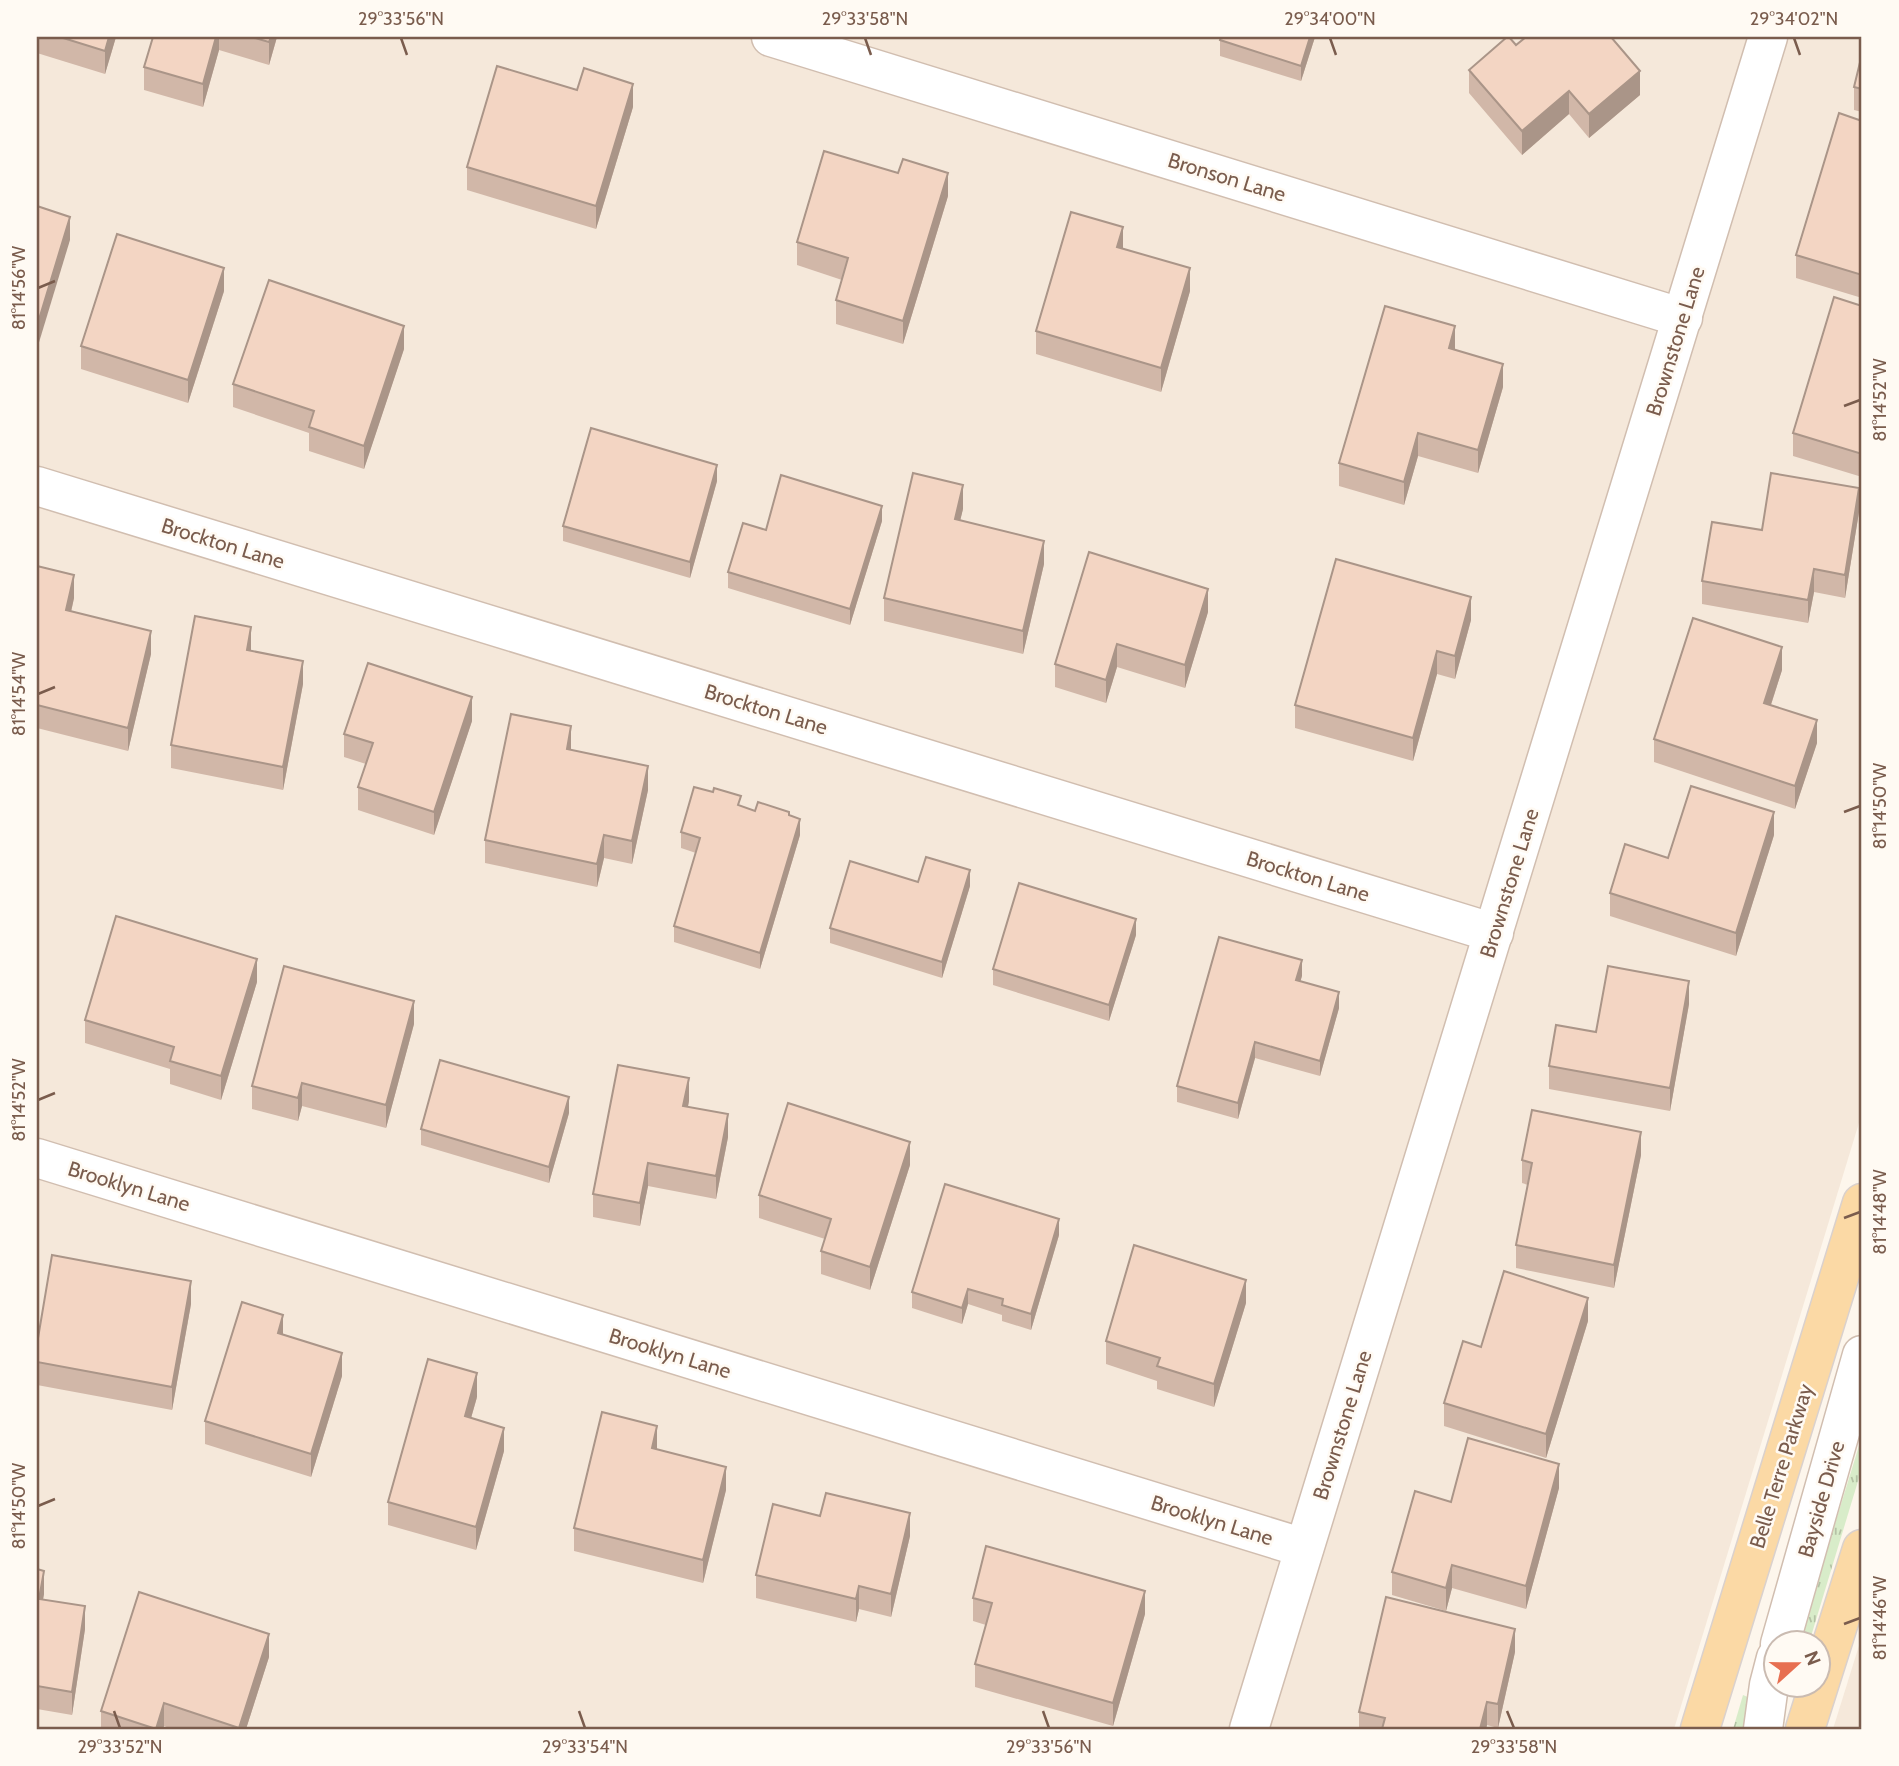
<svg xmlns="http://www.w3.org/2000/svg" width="1899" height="1766" font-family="Cabin,sans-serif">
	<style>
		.residential { fill: #f5e8da }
		.grass { fill: url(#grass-tufts) }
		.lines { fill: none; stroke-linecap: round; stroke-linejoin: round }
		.minor-casing { stroke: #d1beb0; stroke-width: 41 }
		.major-casing { stroke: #dad1cd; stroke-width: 41 }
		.minor { stroke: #fff; stroke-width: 38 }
		.major { stroke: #fbd9a5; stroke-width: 38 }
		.wall { fill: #d1b7a8 }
		.shaded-wall { fill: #aa9588 }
		.building { fill: #f3d5c3; stroke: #aa9588; stroke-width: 2 }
		.ticks { fill: none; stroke: #7a5c4d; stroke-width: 2.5 }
		.labels { text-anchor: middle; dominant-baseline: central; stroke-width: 5; stroke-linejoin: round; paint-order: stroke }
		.street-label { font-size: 21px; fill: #7a5c4d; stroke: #fffaf3 }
		.neatline { fill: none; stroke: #7a5c4d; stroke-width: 2.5 }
		.ticks-label { font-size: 18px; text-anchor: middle; fill: #7a5c4d }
	</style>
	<defs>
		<pattern id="grass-tufts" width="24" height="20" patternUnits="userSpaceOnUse" patternTransform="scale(1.75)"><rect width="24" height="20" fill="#d8ecc9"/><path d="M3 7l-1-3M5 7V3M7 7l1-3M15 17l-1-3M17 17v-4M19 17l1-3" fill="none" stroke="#b4c2a5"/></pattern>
	</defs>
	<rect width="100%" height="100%" fill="#fdf6ec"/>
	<g class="residential">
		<path d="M37,37H1862V1113L1674,1729H37Z"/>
		<path d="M1862,1636V1729H1833Z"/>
	</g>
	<g class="grass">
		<path d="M1862,1436V1468L1809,1643L1798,1644Z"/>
		<path d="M1743,1695L1750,1698L1743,1729H1733Z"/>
	</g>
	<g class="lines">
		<g class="minor-casing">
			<g id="minor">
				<path d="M771,37L1683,318"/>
				<path d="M37,486L1494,933"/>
				<path d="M37,1158L1304,1548"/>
				<path d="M1780,1644L1862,1355"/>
				<path d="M1249,1729L1768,37"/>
				<path d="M1763,1729L1769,1685L1776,1658"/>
			</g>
		</g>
		<g class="major-casing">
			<g id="major">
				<path d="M1700,1729L1862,1203"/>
				<path d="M1805,1729L1862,1549"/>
			</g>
		</g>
		<use href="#minor" class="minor"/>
		<use href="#major" class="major"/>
	</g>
	<g class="wall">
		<path d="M37,37H116L105,74L37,53Z"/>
		<path d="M153,37H277L269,65L219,50L203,107L144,90V67Z"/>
		<path d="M1315,37L1301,81L1220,56V40Z"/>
		<path d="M1516,45L1640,95L1589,138L1569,114L1522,155L1469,93V70Z"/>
		<path d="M1862,54V112L1854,110V87Z"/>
		<path d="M633,107L596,229L467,190V167Z"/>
		<path d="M1862,121V298L1796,278V255Z"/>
		<path d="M948,196L903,344L836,324V300L842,280L797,265V242Z"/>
		<path d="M1123,248L1190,291L1161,392L1036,354V331Z"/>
		<path d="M224,291L188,403L81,369V346Z"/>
		<path d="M1862,306V477L1793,456V433Z"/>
		<path d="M404,349L364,469L309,451V433L233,407V384Z"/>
		<path d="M1455,350L1503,387L1478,473L1418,456L1404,505L1339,486V463Z"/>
		<path d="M717,481L690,578L563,541V526Z"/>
		<path d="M963,509L960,520L1044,564L1023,654L884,621V598Z"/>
		<path d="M1859,512L1845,598L1814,592L1808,623L1702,604V581L1762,530Z"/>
		<path d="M882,521L850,625L728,588V572L766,530Z"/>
		<path d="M37,566L74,598L71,612L151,654L128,751L37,728Z"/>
		<path d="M1208,612L1185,688L1117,667L1106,703L1055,687V664Z"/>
		<path d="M1471,620L1455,679L1437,674L1413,761L1295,728V705Z"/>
		<path d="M251,651L303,684L283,790L171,768V745Z"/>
		<path d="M1782,670L1771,705L1817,743L1795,809L1654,762V739Z"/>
		<path d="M472,721L434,835L358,810V787L366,764L344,757V734Z"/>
		<path d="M571,750L648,790L632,864L604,858L597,887L485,863V840Z"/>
		<path d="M741,806L755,811L789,815L800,835L760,969L674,942V926L696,853L681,848V832Z"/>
		<path d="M1774,835L1736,956L1610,916V893L1668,858Z"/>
		<path d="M918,882L970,886L942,978L830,943V928Z"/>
		<path d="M1136,935L1109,1021L993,985V969Z"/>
		<path d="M1302,976L1300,981L1339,1008L1320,1076L1255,1058L1238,1119L1177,1102V1086Z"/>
		<path d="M257,982L221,1100L170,1084V1069L85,1043V1020Z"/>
		<path d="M1689,1004L1670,1111L1549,1089V1066L1596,1032Z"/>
		<path d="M414,1024L386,1128L302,1106L298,1121L252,1109V1086Z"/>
		<path d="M689,1101L688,1107L728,1137L716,1199L648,1186L640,1226L593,1217V1194Z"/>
		<path d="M569,1113L549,1183L421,1145V1129Z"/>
		<path d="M1641,1155L1614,1288L1516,1268V1245L1528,1185L1522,1183V1160Z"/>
		<path d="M910,1165L870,1290L821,1274V1251L825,1239L759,1218V1195Z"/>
		<path d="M1059,1235L1031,1330L1002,1321V1315L968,1304L962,1324L912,1308V1292Z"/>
		<path d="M1246,1303L1214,1407L1157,1389V1381L1106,1364V1341Z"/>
		<path d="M191,1304L172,1410L37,1385V1344Z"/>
		<path d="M1588,1321L1546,1458L1444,1426V1403L1481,1347Z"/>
		<path d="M283,1335L342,1376L311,1477L205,1444V1421Z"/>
		<path d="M477,1397L471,1418L504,1451L476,1550L388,1525V1502Z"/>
		<path d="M657,1449L726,1490L703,1583L574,1551V1528Z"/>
		<path d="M1559,1488L1526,1609L1452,1588L1446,1611L1392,1595V1572L1451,1502Z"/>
		<path d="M820,1516L910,1536L891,1617L859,1609L856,1622L756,1598V1575Z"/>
		<path d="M37,1569L44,1594L43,1599L85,1629L72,1715L37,1709Z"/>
		<path d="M973,1598L1145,1614L1113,1726L975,1687V1664L986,1625L973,1621Z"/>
		<path d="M1515,1652L1498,1728L1487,1725L1486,1729H1359V1712Z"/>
		<path d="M269,1657L246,1729H172L164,1726L163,1729H101V1711Z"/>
	</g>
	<g class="shaded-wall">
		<path d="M109,37H116L105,74V51Z"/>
		<path d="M216,37H219V50L203,107V84Z"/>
		<path d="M271,37H277L269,65V42Z"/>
		<path d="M1310,37H1315L1301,81V66Z"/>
		<path d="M1640,71V95L1589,138V114Z"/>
		<path d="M633,84V107L596,229V206Z"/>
		<path d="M1569,91V114L1522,155V131Z"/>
		<path d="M948,173V196L903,344V321Z"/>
		<path d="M70,217V240L37,349V326Z"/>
		<path d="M1123,227V250L1117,247Z"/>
		<path d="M224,268V291L188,403V380Z"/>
		<path d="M1190,268V291L1161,392V368Z"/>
		<path d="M404,326V349L364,469V446Z"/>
		<path d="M1455,326V350L1449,348Z"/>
		<path d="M1503,364V387L1478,473V450Z"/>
		<path d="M1418,433V456L1404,505V482Z"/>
		<path d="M717,465V481L690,578V562Z"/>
		<path d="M963,485V509L955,542V519Z"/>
		<path d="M1859,488V512L1845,598V575Z"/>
		<path d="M882,506V521L850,625V609Z"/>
		<path d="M1044,541V564L1023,654V631Z"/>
		<path d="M1814,569V592L1808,623V600Z"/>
		<path d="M74,575V598L66,634V610Z"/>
		<path d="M1208,589V612L1185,688V665Z"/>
		<path d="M1471,597V620L1455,679V656Z"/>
		<path d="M251,627V650L247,673V650Z"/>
		<path d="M151,631V654L128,751V728Z"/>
		<path d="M1117,644V667L1106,703V680Z"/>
		<path d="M1782,647V670L1764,726V703Z"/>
		<path d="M1437,651V674L1413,761V738Z"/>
		<path d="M303,661V684L283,790V767Z"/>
		<path d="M472,697V721L434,835V812Z"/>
		<path d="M1817,720V743L1795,809V786Z"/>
		<path d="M571,726V749L567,772V749Z"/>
		<path d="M648,766V790L632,864V841Z"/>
		<path d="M1774,812V835L1736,956V933Z"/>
		<path d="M800,819V835L760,969V953Z"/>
		<path d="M604,835V858L597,887V864Z"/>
		<path d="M970,870V886L942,978V962Z"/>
		<path d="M1136,919V935L1109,1021V1005Z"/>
		<path d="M257,959V982L221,1100V1076Z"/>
		<path d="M1302,960V976L1296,996V980Z"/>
		<path d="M1689,981V1004L1670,1111V1088Z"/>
		<path d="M1339,992V1008L1320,1076V1061Z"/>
		<path d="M414,1001V1024L386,1128V1105Z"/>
		<path d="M1255,1042V1058L1238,1119V1103Z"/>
		<path d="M689,1078V1101L683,1129V1106Z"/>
		<path d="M302,1083V1106L298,1121V1098Z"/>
		<path d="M569,1097V1113L549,1183V1167Z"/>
		<path d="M728,1114V1137L716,1199V1176Z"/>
		<path d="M1641,1132V1155L1614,1288V1265Z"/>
		<path d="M910,1142V1165L870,1290V1267Z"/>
		<path d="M648,1163V1186L640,1226V1203Z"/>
		<path d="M1059,1219V1235L1031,1330V1314Z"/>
		<path d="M1246,1280V1303L1214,1407V1384Z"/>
		<path d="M191,1281V1304L172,1410V1387Z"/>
		<path d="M968,1289V1304L962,1324V1308Z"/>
		<path d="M1588,1298V1321L1546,1458V1434Z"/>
		<path d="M283,1315V1338L278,1333Z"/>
		<path d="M342,1353V1376L311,1477V1454Z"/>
		<path d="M477,1373V1397L465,1439V1416Z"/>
		<path d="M657,1426V1449L652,1471V1448Z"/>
		<path d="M504,1428V1451L476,1550V1527Z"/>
		<path d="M1559,1464V1488L1526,1609V1586Z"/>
		<path d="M726,1467V1490L703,1583V1560Z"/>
		<path d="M910,1513V1536L891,1617V1594Z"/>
		<path d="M1452,1565V1588L1446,1611V1588Z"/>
		<path d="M44,1571V1594L39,1622V1599Z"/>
		<path d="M859,1586V1609L856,1622V1599Z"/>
		<path d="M1145,1591V1614L1113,1726V1703Z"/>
		<path d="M85,1606V1629L72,1715V1692Z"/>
		<path d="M1515,1629V1652L1498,1728V1704Z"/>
		<path d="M269,1634V1657L246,1729H239Z"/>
		<path d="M1487,1702V1725L1486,1729H1480Z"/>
		<path d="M164,1703V1726L163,1729H156Z"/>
	</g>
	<g class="building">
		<path d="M60,37H109L105,51Z"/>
		<path d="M153,37H216L203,84L144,67Z"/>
		<path d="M251,37H271L269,42Z"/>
		<path d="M1221,37H1310L1301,66L1220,40Z"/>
		<path d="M1507,37H1509L1516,45L1526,37H1611L1640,71L1589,114L1569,91L1522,131L1469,70Z"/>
		<path d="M1862,54V89L1854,87Z"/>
		<path d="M497,66L577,90L584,68L633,84L596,206L467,167Z"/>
		<path d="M1839,113L1862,121V275L1796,255Z"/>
		<path d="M824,151L898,173L903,159L948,173L903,321L836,300L848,258L797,242Z"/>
		<path d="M37,206L70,217L37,326Z"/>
		<path d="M1071,212L1123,227L1117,247L1190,268L1161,368L1036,331Z"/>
		<path d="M117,234L224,268L188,380L81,346Z"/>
		<path d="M269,280L404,326L364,446L309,427L314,411L233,384Z"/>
		<path d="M1834,297L1862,306V454L1793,433Z"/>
		<path d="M1385,306L1455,326L1449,348L1503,364L1478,450L1418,433L1404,482L1339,463Z"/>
		<path d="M591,428L717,465L690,562L563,526Z"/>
		<path d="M913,473L963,485L955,519L1044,541L1023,631L884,598Z"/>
		<path d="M1771,473L1859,488L1845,575L1814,569L1808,600L1702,581L1712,522L1762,530Z"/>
		<path d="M781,475L882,506L850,609L728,572L743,523L766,530Z"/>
		<path d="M1089,552L1208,589L1185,665L1117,644L1106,680L1055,664Z"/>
		<path d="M1336,559L1471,597L1455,656L1437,651L1413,738L1295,705Z"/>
		<path d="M37,566L74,575L66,610L151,631L128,728L37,705Z"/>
		<path d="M195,616L251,627L247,650L303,661L283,767L171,745Z"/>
		<path d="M1693,618L1782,647L1764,703L1817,720L1795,786L1654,739Z"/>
		<path d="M368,663L472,697L434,812L358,787L373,743L344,734Z"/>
		<path d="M511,714L571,726L567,749L648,766L632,841L604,835L597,864L485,840Z"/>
		<path d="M1691,786L1774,812L1736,933L1610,893L1625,844L1668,858Z"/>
		<path d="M694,787L713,792L714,788L741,796L738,805L755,811L758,802L789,812V815L800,819L760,953L674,926L700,838L681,832Z"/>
		<path d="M926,857L970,870L942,962L830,928L850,861L918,882Z"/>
		<path d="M1019,883L1136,919L1109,1005L993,969Z"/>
		<path d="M116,916L257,959L221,1076L170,1061L174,1047L85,1020Z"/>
		<path d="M1219,937L1302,960L1296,980L1339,992L1320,1061L1255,1042L1238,1103L1177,1086Z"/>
		<path d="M284,966L414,1001L386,1105L302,1083L298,1098L252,1086Z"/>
		<path d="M1608,966L1689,981L1670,1088L1549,1066L1556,1025L1596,1032Z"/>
		<path d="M440,1060L569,1097L549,1167L421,1129Z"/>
		<path d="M618,1065L689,1078L683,1106L728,1114L716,1176L648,1163L640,1203L593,1194Z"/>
		<path d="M788,1103L910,1142L870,1267L821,1251L831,1219L759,1195Z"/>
		<path d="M1532,1110L1641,1132L1614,1265L1516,1245L1532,1163L1522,1160Z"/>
		<path d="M945,1184L1059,1219L1031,1314L1002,1305L1003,1299L968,1289L962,1308L912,1292Z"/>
		<path d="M1134,1245L1246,1280L1214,1384L1157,1366L1160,1358L1106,1341Z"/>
		<path d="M52,1255L191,1281L172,1387L37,1362V1344Z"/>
		<path d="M1504,1271L1588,1298L1546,1434L1444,1403L1463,1341L1481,1347Z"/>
		<path d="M242,1302L283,1315L278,1333L342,1353L311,1454L205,1421Z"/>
		<path d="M428,1359L477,1373L465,1416L504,1428L476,1527L388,1502Z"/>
		<path d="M602,1412L657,1426L652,1448L726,1467L703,1560L574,1528Z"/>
		<path d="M1468,1438L1559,1464L1526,1586L1452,1565L1446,1588L1392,1572L1415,1491L1451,1502Z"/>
		<path d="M826,1493L910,1513L891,1594L859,1586L856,1599L756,1575L773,1504L820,1516Z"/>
		<path d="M986,1546L1145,1591L1113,1703L975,1664L992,1603L973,1598Z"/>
		<path d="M37,1569L44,1571L39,1599L85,1606L72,1692L37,1686Z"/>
		<path d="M139,1592L269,1634L239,1728L164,1703L156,1729L101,1711Z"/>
		<path d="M1386,1597L1515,1629L1498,1704L1487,1702L1480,1729H1382L1385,1718L1359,1712Z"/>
	</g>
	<path class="ticks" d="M401,38L407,55M865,38L871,55M1330,38L1336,55M1794,38L1800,55M38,288L55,281M1844,406L1860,400M38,694L55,687M1844,812L1860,806M38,1100L55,1093M1844,1218L1860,1212M38,1506L55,1499M1844,1624L1860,1618M114,1711L120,1728M579,1711L585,1728M1043,1711L1049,1728M1507,1711L1514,1728"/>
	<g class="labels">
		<g class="street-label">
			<text transform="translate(1227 177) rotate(17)">Bronson Lane</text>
			<text transform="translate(1675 341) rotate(-73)">Brownstone Lane</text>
			<text transform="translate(223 543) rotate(17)">Brockton Lane</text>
			<text transform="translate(766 709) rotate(17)">Brockton Lane</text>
			<text transform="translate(1308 876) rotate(17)">Brockton Lane</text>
			<text transform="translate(1509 883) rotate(-73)">Brownstone Lane</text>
			<text transform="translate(129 1186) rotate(17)">Brooklyn Lane</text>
			<text transform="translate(670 1353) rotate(17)">Brooklyn Lane</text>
			<text transform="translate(1342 1425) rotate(-73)">Brownstone Lane</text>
			<text transform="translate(1781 1466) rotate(-73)">Belle Terre Parkway</text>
			<text transform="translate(1821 1499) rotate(-74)">Bayside Drive</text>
			<text transform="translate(1212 1520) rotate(17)">Brooklyn Lane</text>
		</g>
	</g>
	<rect width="1899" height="1766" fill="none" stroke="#fffaf3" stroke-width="77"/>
	<g transform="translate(1797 1664) rotate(69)"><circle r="33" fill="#fffaf3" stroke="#cabbb1" stroke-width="2"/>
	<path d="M0-5L12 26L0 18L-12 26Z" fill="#e76f51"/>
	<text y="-10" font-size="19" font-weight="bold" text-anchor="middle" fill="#7a5c4d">N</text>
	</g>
	<rect x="38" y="38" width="1822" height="1690" class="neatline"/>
	<g class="ticks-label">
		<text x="401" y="25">29°33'56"N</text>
		<text x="865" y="25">29°33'58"N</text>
		<text x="1330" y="25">29°34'00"N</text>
		<text x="1794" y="25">29°34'02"N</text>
		<text transform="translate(19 288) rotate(-90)" y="6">81°14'56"W</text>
		<text transform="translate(1880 400) rotate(-90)" y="6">81°14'52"W</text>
		<text transform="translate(19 694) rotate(-90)" y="6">81°14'54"W</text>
		<text transform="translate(1880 806) rotate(-90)" y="6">81°14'50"W</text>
		<text transform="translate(19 1100) rotate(-90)" y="6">81°14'52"W</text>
		<text transform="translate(1880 1212) rotate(-90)" y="6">81°14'48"W</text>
		<text transform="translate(19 1506) rotate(-90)" y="6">81°14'50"W</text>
		<text transform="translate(1880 1618) rotate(-90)" y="6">81°14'46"W</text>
		<text x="120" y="1753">29°33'52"N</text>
		<text x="585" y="1753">29°33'54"N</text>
		<text x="1049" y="1753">29°33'56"N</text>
		<text x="1514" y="1753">29°33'58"N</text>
	</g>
</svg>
